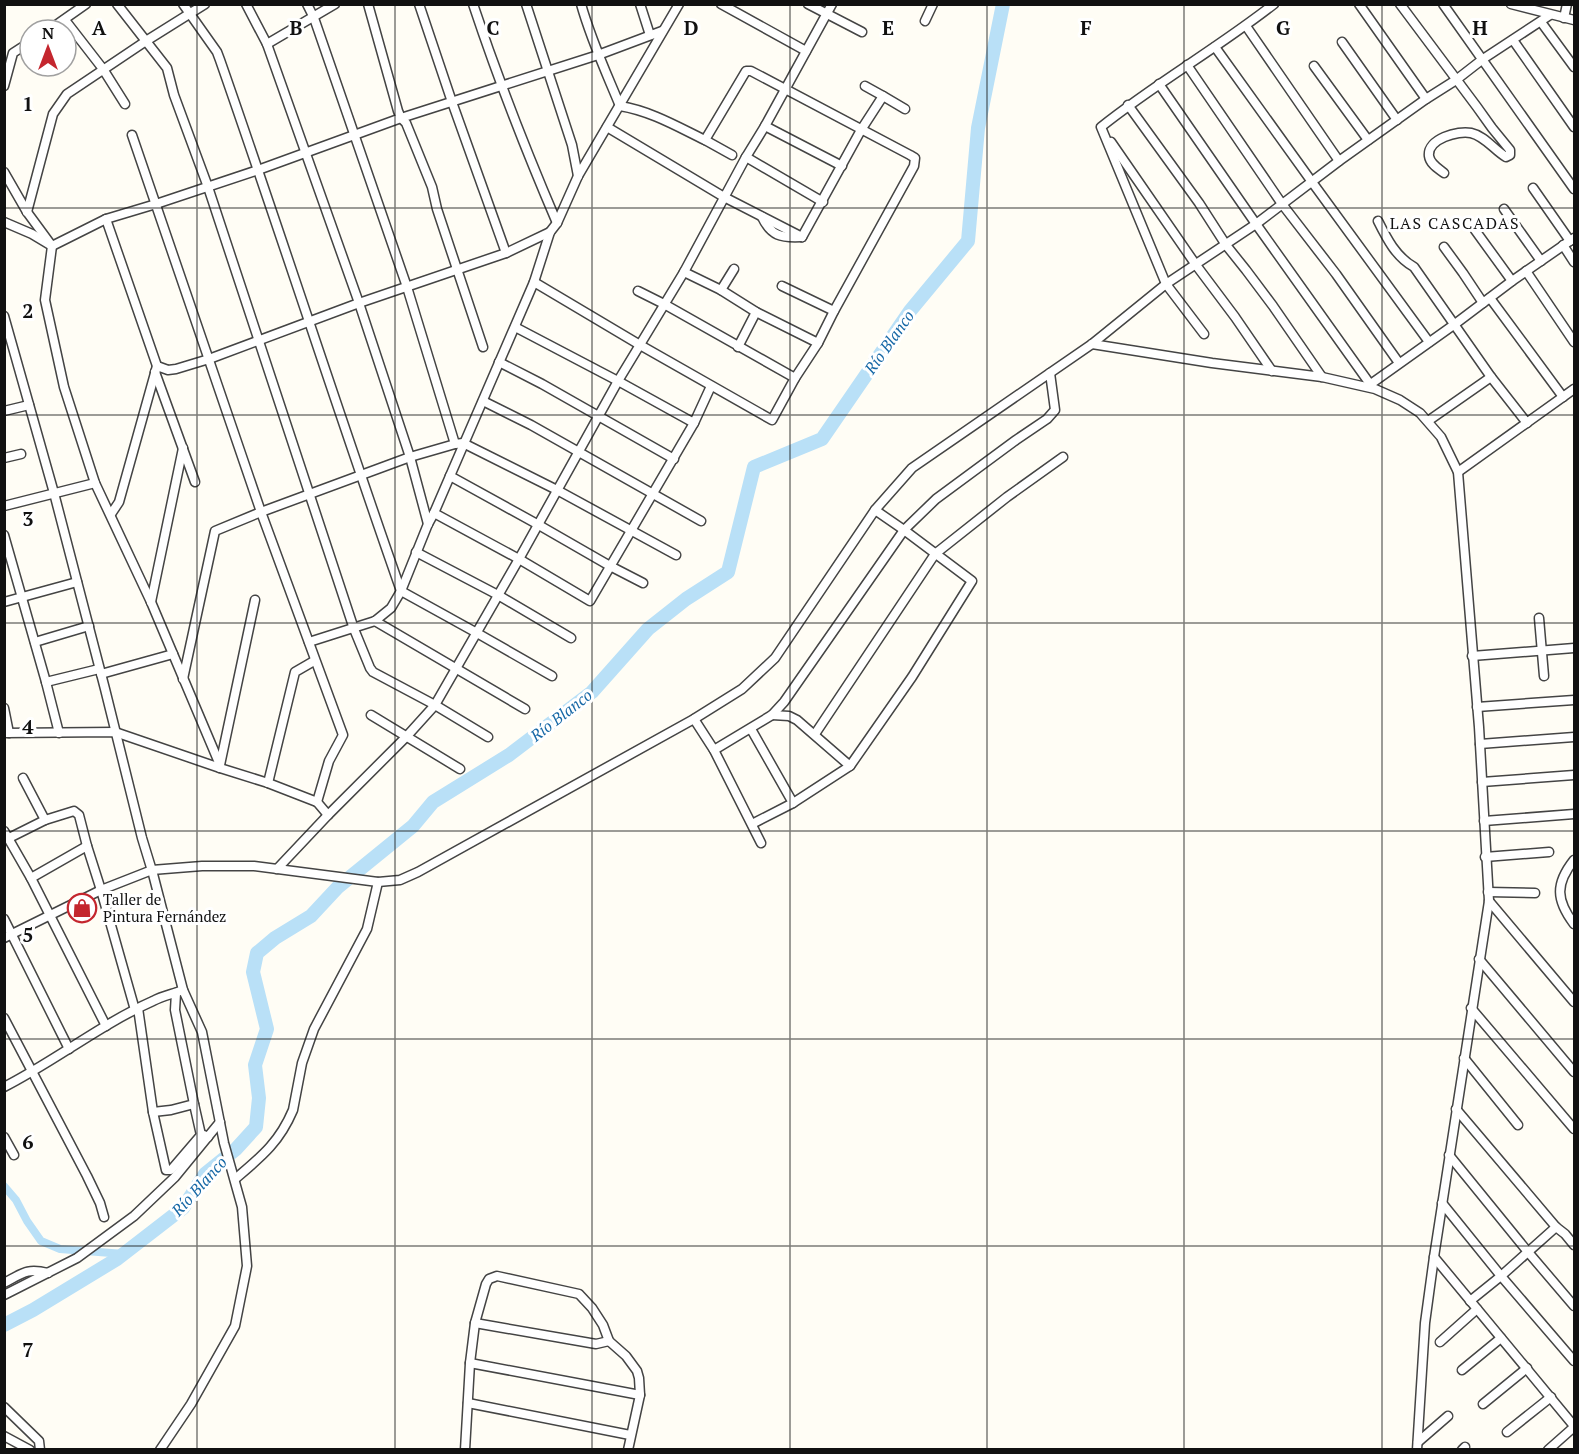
<svg xmlns="http://www.w3.org/2000/svg" width="1579" height="1454" font-family="'PT Serif',serif">
	<style>
		.lines { fill: none; stroke-linecap: round; stroke-linejoin: round }
		.canal { stroke: #b9e0f7; stroke-width: 8 }
		.river { stroke: #b9e0f7; stroke-width: 14 }
		.street-casing { stroke: #444; stroke-width: 11 }
		.street { stroke: #fff; stroke-width: 8 }
		.grid { fill: none; stroke: #111; stroke-width: 1.5; stroke-opacity: 0.55 }
		.labels { text-anchor: middle; dominant-baseline: central; stroke-width: 6; stroke-linejoin: round; paint-order: stroke }
		.poi-label { font-size: 15px; fill: #111; stroke: #fff; text-anchor: start }
		.neighbourhood-label { font-size: 16px; letter-spacing: 1.5px; fill: #111; stroke: #fff }
		.water-label { font-size: 16px; font-style: italic; fill: #1768a6; stroke: #fff }
		.grid-label { font-size: 20px; text-anchor: middle; font-weight: bold; fill: #111; stroke: #fff; stroke-width: 6; stroke-linejoin: round; paint-order: stroke }
	</style>
	<rect width="100%" height="100%" fill="#fffdf5"/>
	<g class="lines">
		<path class="canal" d="M4,1186L16,1200L27,1221L41,1241L60,1249L124,1254"/>
		<path class="river" d="M4,1325L33,1310L117,1259L183,1208L205,1174L236,1149L256,1127L259,1098L255,1065L267,1029L253,972L257,953L275,938L311,916L338,887L413,826L433,802L509,755L592,692L648,629L686,599L728,572L754,467L822,439L910,311L968,241L978,128L1003,4"/>
		<g class="street-casing">
			<g id="street">
				<path d="M117,4L167,68L174,95L208,187L354,629L370,668L373,672L435,705L488,737"/>
				<path d="M183,4L217,52L220,60C282,237 339,415 401,591L477,633L552,676"/>
				<path d="M246,4L267,44L359,303L410,457L428,524"/>
				<path d="M307,4L314,18L407,287L455,444"/>
				<path d="M368,4L398,111L401,118L406,123L432,187L437,209L483,347"/>
				<path d="M419,4L452,102L506,253"/>
				<path d="M473,4C498,79 526,151 557,223"/>
				<path d="M526,4L572,145L578,176"/>
				<path d="M640,4L650,35"/>
				<path d="M721,4L806,51"/>
				<path d="M808,4L862,32"/>
				<path d="M1359,4L1426,99"/>
				<path d="M1400,4L1477,107L1492,128L1510,150V155L1506,157C1494,150 1485,136 1471,133C1458,130 1427,139 1429,156C1430,164 1439,169 1444,173"/>
				<path d="M1443,4L1574,189"/>
				<path d="M1511,4L1574,20"/>
				<path d="M1564,18L1567,4"/>
				<path d="M65,20L103,69L125,104"/>
				<path d="M925,21L933,4"/>
				<path d="M1541,22L1574,67"/>
				<path d="M1246,26L1339,161"/>
				<path d="M49,30L86,4"/>
				<path d="M1513,40L1574,127"/>
				<path d="M1342,42L1397,120"/>
				<path d="M267,44L335,4"/>
				<path d="M1215,47L1312,182L1429,342"/>
				<path d="M1187,65L1282,204L1336,274L1399,363"/>
				<path d="M1314,66L1368,140"/>
				<path d="M1159,84L1256,224L1370,384"/>
				<path d="M4,86L13,53L30,42"/>
				<path d="M883,96L905,109"/>
				<path d="M1128,105L1199,203L1226,245L1246,270L1273,306L1322,377"/>
				<path d="M765,126L842,166"/>
				<path d="M607,127L724,197L802,237"/>
				<path d="M132,135L261,512L343,735L329,761L317,802"/>
				<path d="M705,140L732,155"/>
				<path d="M1111,142L1196,265L1235,317L1272,371"/>
				<path d="M746,157L823,202"/>
				<path d="M4,172L27,212L52,246L45,300L64,387L95,483L151,602L220,765V768"/>
				<path d="M1533,188L1570,241"/>
				<path d="M1504,209L1541,261"/>
				<path d="M27,212L53,114L67,94L146,41L205,4"/>
				<path d="M762,217C771,236 781,238 801,237"/>
				<path d="M106,219L157,366"/>
				<path d="M1378,221C1387,239 1396,257 1414,267L1491,377L1527,423"/>
				<path d="M4,222L32,234L52,246L106,219L156,204L258,170L401,118L598,55L662,31"/>
				<path d="M1475,230L1512,281"/>
				<path d="M802,237L861,130L883,96L865,86"/>
				<path d="M1563,245L1574,262"/>
				<path d="M1444,247L1463,273L1483,303"/>
				<path d="M1526,271L1574,342"/>
				<path d="M684,272L721,290L756,312L818,343"/>
				<path d="M534,282L640,345L772,420L795,378L818,343L834,311L914,166L915,158L910,155L751,71H746L705,140C678,127 651,111 620,106C606,72 591,40 581,4"/>
				<path d="M782,286L834,311"/>
				<path d="M721,290L734,269"/>
				<path d="M638,291L664,304L795,378"/>
				<path d="M1490,298L1563,397"/>
				<path d="M4,316L54,493L105,689L142,838L153,874L183,990L202,1032L224,1143L242,1207L247,1266L235,1326L191,1404L160,1450"/>
				<path d="M515,327L618,381L694,423"/>
				<path d="M1204,334L1166,284L1101,127C1156,83 1218,48 1274,4"/>
				<path d="M1092,344L1212,363L1322,377L1375,389L1400,400L1420,413L1441,437L1458,472L1479,727L1489,901L1434,1257L1425,1323L1417,1450"/>
				<path d="M738,347L756,312"/>
				<path d="M499,362L542,384L674,459"/>
				<path d="M155,372L195,482"/>
				<path d="M1368,386L1455,324L1512,281L1574,238"/>
				<path d="M483,401L531,425L701,521"/>
				<path d="M4,411L29,405"/>
				<path d="M1428,421L1491,377"/>
				<path d="M4,458L21,454"/>
				<path d="M1458,472L1574,389"/>
				<path d="M450,476L537,524L610,566L643,583"/>
				<path d="M4,506L95,483"/>
				<path d="M434,513L519,559L590,601L694,423L711,386"/>
				<path d="M111,514L119,502L157,366L168,370L176,369L209,359L359,303L506,253L550,232"/>
				<path d="M4,535L46,682L59,733"/>
				<path d="M416,552L498,595L571,638"/>
				<path d="M4,602L77,582"/>
				<path d="M151,602L183,448"/>
				<path d="M1539,618L1544,676"/>
				<path d="M375,621L525,709"/>
				<path d="M35,642L89,626"/>
				<path d="M309,642L375,621L391,608L401,591L428,524L434,513L534,282L550,232L557,223L578,176L679,4"/>
				<path d="M1472,656L1574,648"/>
				<path d="M101,674L173,654"/>
				<path d="M183,679L215,531L261,512L410,457L455,444L463,443L557,490L676,555"/>
				<path d="M46,682L99,669"/>
				<path d="M1477,707L1574,700"/>
				<path d="M4,708L9,733"/>
				<path d="M371,715L460,769"/>
				<path d="M772,715L789,716L797,720L850,766"/>
				<path d="M694,719L714,750L761,843"/>
				<path d="M751,729L793,803"/>
				<path d="M4,733L115,732L220,768L268,783L317,802L328,815"/>
				<path d="M815,734L935,554L1007,497L1063,457"/>
				<path d="M1480,744L1574,737"/>
				<path d="M714,750L772,715L784,702L904,530L936,499L1016,440L1047,419L1055,410L1050,373"/>
				<path d="M220,765L255,600"/>
				<path d="M23,778L45,820L74,811L79,815L87,846"/>
				<path d="M1482,782L1574,775"/>
				<path d="M268,783L295,672L314,661"/>
				<path d="M1484,821L1574,814"/>
				<path d="M752,824L793,803L850,766L912,677L972,581L904,530L875,510"/>
				<path d="M4,831L31,878L106,1026"/>
				<path d="M9,838L45,820"/>
				<path d="M1485,857L1549,852"/>
				<path d="M1574,860C1555,884 1556,900 1574,924"/>
				<path d="M277,869L328,815L407,736L435,705L519,559L618,381L684,272L746,157L765,126L832,4"/>
				<path d="M31,878L87,846L101,890L135,1010"/>
				<path d="M1488,892L1535,893"/>
				<path d="M1489,901L1574,1002"/>
				<path d="M4,919L69,1049"/>
				<path d="M4,938L101,890L152,870L202,866H254L378,882L400,880L418,872L694,719L742,689L775,658L875,510L912,468L1092,344L1166,284L1256,224L1339,161L1426,99L1456,80L1483,59L1550,15"/>
				<path d="M1479,959L1574,1072"/>
				<path d="M138,1008L153,1112L166,1170H171L201,1135H204L208,1137"/>
				<path d="M1471,1008L1574,1129"/>
				<path d="M4,1018L87,1176L100,1203L104,1217"/>
				<path d="M1464,1058L1518,1125"/>
				<path d="M4,1087C55,1061 101,1024 153,1001C162,996 173,994 183,990"/>
				<path d="M194,1104L201,1135"/>
				<path d="M1456,1109L1556,1227L1565,1234L1574,1245"/>
				<path d="M153,1112L171,1110L194,1104L175,1010L176,993"/>
				<path d="M4,1137L14,1155"/>
				<path d="M1449,1155L1528,1252L1574,1306"/>
				<path d="M235,1179C261,1157 279,1143 293,1110L302,1063L314,1029L367,929L378,882"/>
				<path d="M1442,1203L1501,1276L1574,1361"/>
				<path d="M1434,1257L1574,1426"/>
				<path d="M4,1283C23,1273 27,1268 48,1273"/>
				<path d="M4,1295L77,1258L134,1216L175,1177L220,1122"/>
				<path d="M1470,1301L1501,1276L1556,1227"/>
				<path d="M475,1323L596,1344L609,1341"/>
				<path d="M1440,1342L1477,1309"/>
				<path d="M470,1363L640,1395"/>
				<path d="M1462,1370L1501,1338"/>
				<path d="M468,1403L630,1435"/>
				<path d="M1483,1404L1527,1368"/>
				<path d="M4,1407L39,1441L40,1450"/>
				<path d="M1507,1432L1551,1397"/>
				<path d="M4,1436L30,1450"/>
				<path d="M1418,1442L1448,1416"/>
				<path d="M465,1450L470,1363L475,1323L486,1284L489,1279L497,1276L579,1294L592,1308L603,1325L609,1341L626,1356L637,1371L639,1378L640,1395L628,1450"/>
				<path d="M1462,1450L1465,1447"/>
				<path d="M1548,1450L1574,1427"/>
			</g>
		</g>
		<use href="#street" class="street"/>
	</g>
	<path class="grid" d="M197,4V1450M395,4V1450M592,4V1450M790,4V1450M987,4V1450M1184,4V1450M1382,4V1450M4,208H1574M4,415H1574M4,623H1574M4,831H1574M4,1039H1574M4,1246H1574"/>
	<defs>
		<g id="shop-ring" transform="scale(1.5)"><circle r="9.5" fill="#fff" stroke="#c4262e" stroke-width="1.5"/><path d="M-5-2.5h2.3a2.7 3.5 0 0 1 5.4 0H5L5.5 6h-11ZM-1.5-2.5h3a1.5 2.3 0 0 0-3 0Z" fill="#c4262e"/></g>
	</defs>
	<g fill-rule="evenodd">
		<use href="#shop-ring" x="82" y="908"/>
	</g>
	<g class="labels">
		<g class="poi-label">
			<text x="103" y="899">Taller de<tspan x="103" dy="17">Pintura Fernández</tspan></text>
		</g>
		<g class="neighbourhood-label">
			<text x="1455" y="223">LAS CASCADAS</text>
		</g>
		<g class="water-label">
			<text transform="translate(889 342) rotate(-55)">Río Blanco</text>
			<text transform="translate(561 715) rotate(-38)">Río Blanco</text>
			<text transform="translate(199 1186) rotate(-48)">Río Blanco</text>
		</g>
	</g>
	<g class="grid-label">
		<text x="99" y="35">A</text>
		<text x="296" y="35">B</text>
		<text x="493" y="35">C</text>
		<text x="691" y="35">D</text>
		<text x="888" y="35">E</text>
		<text x="1086" y="35">F</text>
		<text x="1283" y="35">G</text>
		<text x="1480" y="35">H</text>
		<text x="28" y="111">1</text>
		<text x="28" y="318">2</text>
		<text x="28" y="526">3</text>
		<text x="28" y="734">4</text>
		<text x="28" y="942">5</text>
		<text x="28" y="1149">6</text>
		<text x="28" y="1357">7</text>
	</g>
	<rect width="1579" height="1454" fill="none" stroke="#111111" stroke-width="12"/>
	<g transform="translate(48 48)"><circle r="28" fill="#ffffff" stroke="#a0a0a0" stroke-width="1.5"/>
	<path d="M0-4.5L10 22L0 15L-10 22Z" fill="#c4262e"/>
	<text y="-9" font-size="16" font-weight="bold" text-anchor="middle" fill="#111111">N</text>
	</g>
</svg>
